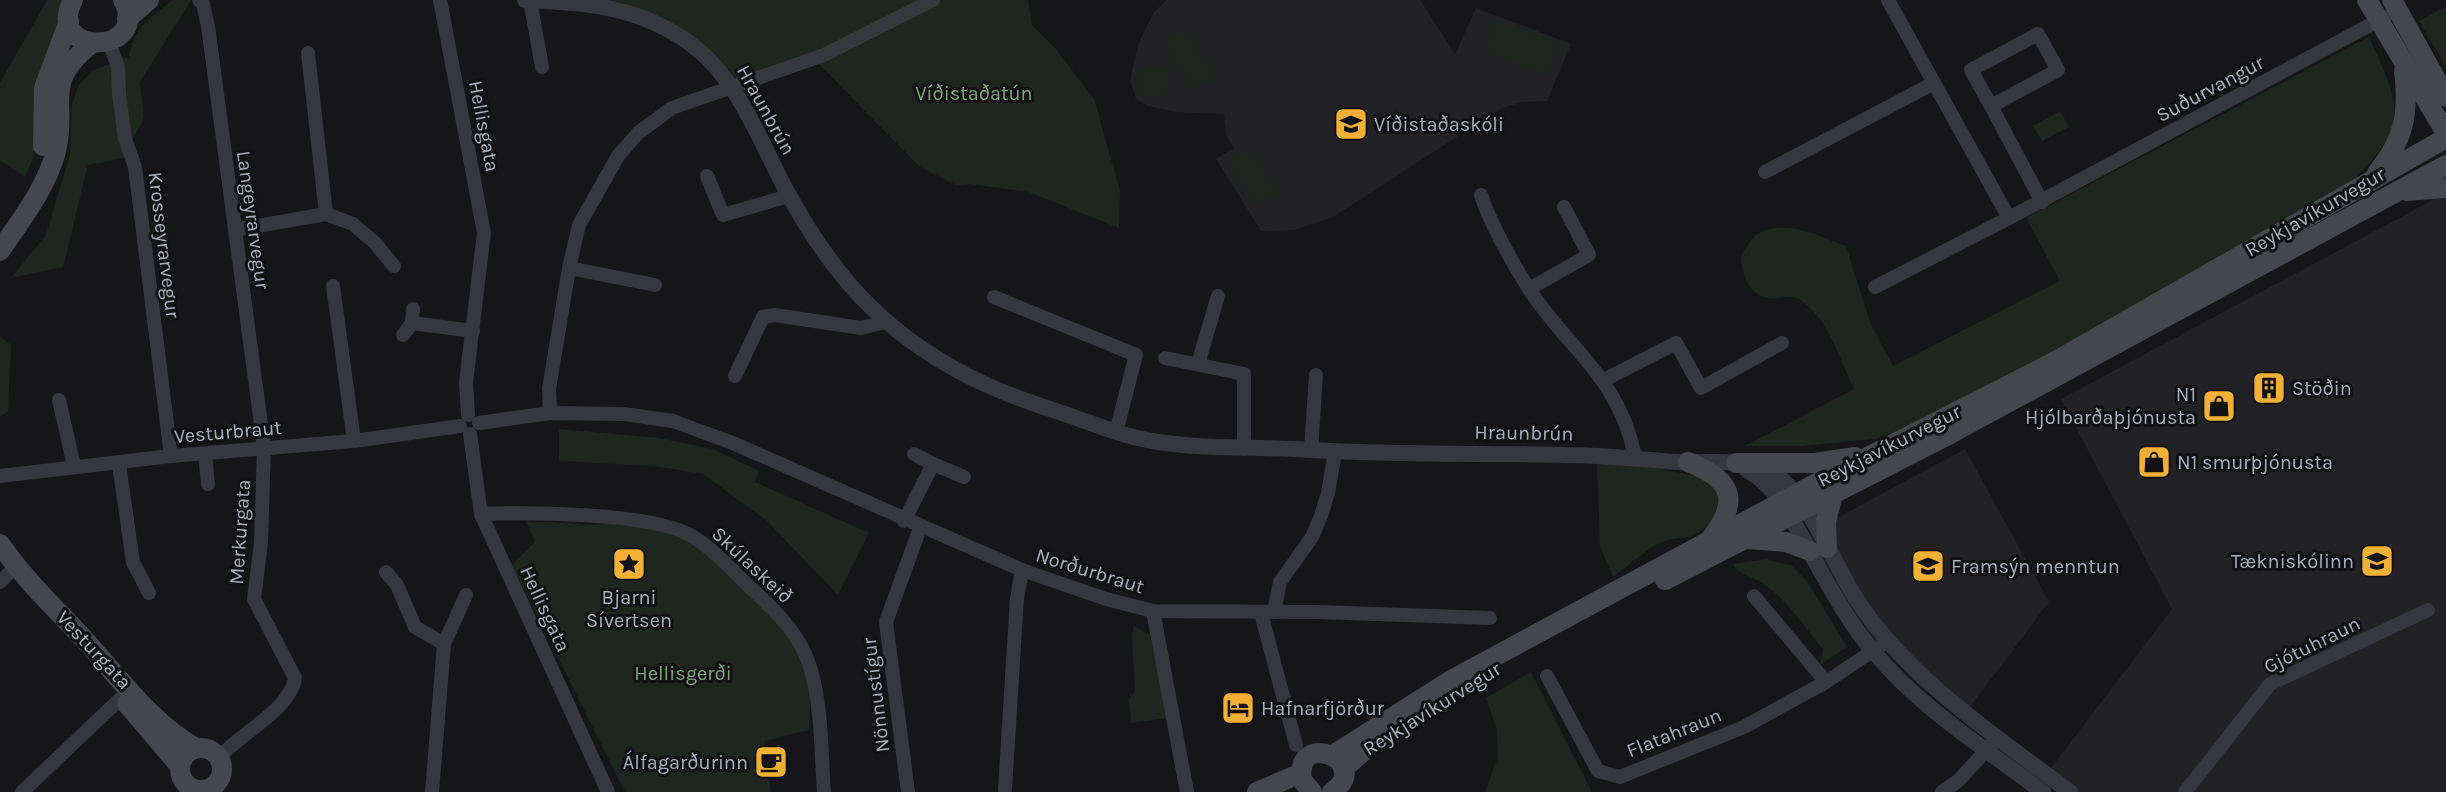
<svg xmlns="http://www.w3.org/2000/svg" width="2446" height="792" font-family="Karla,sans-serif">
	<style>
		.built { fill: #222225 }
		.green { fill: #1e261f }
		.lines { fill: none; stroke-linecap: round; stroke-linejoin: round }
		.minor { stroke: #37383d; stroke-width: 14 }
		.tertiary { stroke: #37383d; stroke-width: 16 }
		.secondary { stroke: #45474d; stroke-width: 20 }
		.labels { text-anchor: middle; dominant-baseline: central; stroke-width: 6; stroke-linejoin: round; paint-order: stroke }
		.street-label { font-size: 20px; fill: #a8adb8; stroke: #111113 }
		.park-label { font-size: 20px; fill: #7fa381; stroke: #111113 }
		.poi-label { font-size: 20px; fill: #a8adb8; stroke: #111113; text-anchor: start }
	</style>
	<rect width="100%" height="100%" fill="#161618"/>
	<g class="built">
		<path d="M1167,0H1420L1455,54L1476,8L1571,44L1547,101L1522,102L1500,109L1333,217L1295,230L1261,231L1216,159L1234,148L1226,135L1224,114L1176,112L1148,106L1136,99L1130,80L1138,44L1154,12Z"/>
		<path d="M2446,193V792H2057L2042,780L2172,609L2061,399Z"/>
		<path d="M1965,449L2049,602L1960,720L1912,679L1876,642L1845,598L1809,533Z"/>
	</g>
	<g class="green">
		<path d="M47,0H62V3L37,128L34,156L25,177L0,160V83Z"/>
		<path d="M173,0H191L140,82L144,118L123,158L88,165L63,267L11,278L46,235L70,154L72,104L79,85L93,70L129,57C133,28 151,17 173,0Z"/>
		<path d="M610,0H1028L1032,25L1055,48L1094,99L1120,191L1119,228L1029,192L970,184L956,185L920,167L809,54L739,82C708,42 659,12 610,0Z"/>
		<path d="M2446,6V67L2419,21Z"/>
		<path d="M1497,19L1559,44L1546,76L1484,51Z"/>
		<path d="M1185,29L1214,77L1193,89L1164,41Z"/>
		<path d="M2369,37C2404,113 2408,125 2348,186L2119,320L1924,423L1875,439L1802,446H1745L1854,389C1844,368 1833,336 1819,318C1815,313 1806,303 1799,299C1788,294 1778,300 1768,298C1748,295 1741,271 1741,255C1746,248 1752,237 1759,233C1786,218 1820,237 1846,246L1871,325L1893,366L2060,281L2026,218Z"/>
		<circle cx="1154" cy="81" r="16"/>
		<path d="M2060,111L2069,127L2042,141L2033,126Z"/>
		<path d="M1250,148L1277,193L1255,206L1229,161Z"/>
		<path d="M0,336L11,345L8,411L0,417Z"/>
		<path d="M559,429L659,438L713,449L759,471L755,482L869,533L838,595L767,521L703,474L654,466L559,461Z"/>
		<path d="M1597,463L1661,469L1695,476L1709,480L1721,494L1716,522L1689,537L1670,539L1653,546L1613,577L1600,546Z"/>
		<path d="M526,521L596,525L623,522L689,537L785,627L801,653L811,688L809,730L764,741L771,792H625L512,565L535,542Z"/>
		<path d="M1767,559L1792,566L1807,581L1847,647L1820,665L1823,649C1804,627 1786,598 1761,582C1751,576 1739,575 1733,564Z"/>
		<path d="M1134,626L1150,635L1167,718L1131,723L1129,700L1135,691L1132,634Z"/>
		<path d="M1531,672L1590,788L1591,792H1485L1498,757L1497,729L1486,698Z"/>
	</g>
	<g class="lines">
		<g class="minor">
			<path d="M199,0L203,4L208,26L264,447L261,542L254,599L295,678C291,709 239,734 219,758"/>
			<path d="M440,0L484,233L466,382L468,415"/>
			<path d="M530,0L542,67"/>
			<path d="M1888,0L2009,218L2385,17"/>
			<path d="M109,42L118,67L119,94L125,139L135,167L171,456"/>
			<path d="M308,53L326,214"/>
			<path d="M1991,106L1971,70L2038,34L2058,70L1991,106L2042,202"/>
			<path d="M1765,172L1934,83"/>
			<path d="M707,176L723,215L789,196"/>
			<path d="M1481,195C1490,223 1513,264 1529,289C1569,350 1620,378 1635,457"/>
			<path d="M235,230L326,214L353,224L375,243L394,266"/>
			<path d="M569,268L655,285"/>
			<path d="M333,286L354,441"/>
			<path d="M1875,287L2009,218"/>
			<path d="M1529,289L1589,255L1564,207"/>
			<path d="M994,297L1136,355L1116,432"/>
			<path d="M413,309L412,323L473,331"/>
			<path d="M403,335L412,323"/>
			<path d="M1165,358L1244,374V449"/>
			<path d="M1198,364L1218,296"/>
			<path d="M735,376L763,317L775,315L861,328L885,322"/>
			<path d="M1604,380L1676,343L1701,388L1782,343"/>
			<path d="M59,400L74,466"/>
			<path d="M550,413L549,389L569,268L579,225L618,156L638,133L672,108L824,55L933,0"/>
			<path d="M479,423L550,413L624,414L673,421L735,444L1022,570L1106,599L1153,611L1318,612L1490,618"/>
			<path d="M470,434L481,514L608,792"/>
			<path d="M1311,450L1316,375"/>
			<path d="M914,454L933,464"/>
			<path d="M205,455L208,484"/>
			<path d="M119,464L133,562L149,593"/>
			<path d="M0,476L171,456L354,441L460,426"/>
			<path d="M481,514C528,512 648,513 688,534C713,547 733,572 753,590C778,613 802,637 811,670C822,709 821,752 824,792"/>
			<path d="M904,521L933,464L964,477"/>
			<path d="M386,572L397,585L415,627L444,644"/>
			<path d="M0,582L8,574"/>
			<path d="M1754,596L1826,682"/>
			<path d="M1153,611L1187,792"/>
			<path d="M1274,612L1280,582L1312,537L1321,516L1328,493L1335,452"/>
			<path d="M1261,613L1296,745"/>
			<path d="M1547,676L1598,771L1620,777L1744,727L1826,682L1886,642"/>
			<path d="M1005,789L1017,598L1022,570"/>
			<path d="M22,792L121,698"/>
			<path d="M432,792L444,644L466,595"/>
			<path d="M908,792L886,622L920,528"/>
			<path d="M1942,792L1958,781L1992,744"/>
			<path d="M2185,792L2270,684L2428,610"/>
		</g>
		<g class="tertiary">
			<path d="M525,0C581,2 631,6 679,36C735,70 756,133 785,188C830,272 880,330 966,375C997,391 1029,402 1062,413C1092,423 1121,436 1152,441C1205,450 1258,446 1312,450C1396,455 1482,453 1567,455C1605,455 1642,460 1680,462C1707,463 1738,459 1764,468C1801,480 1834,564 1855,597C1909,680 1992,733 2070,792"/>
			<path d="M1747,470C1779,488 1792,520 1810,552C1829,586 1848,622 1874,652C1920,708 1986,749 2043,792"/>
		</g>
		<g class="secondary">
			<path d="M73,0C43,58 153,55 123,0"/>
			<path d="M2367,0L2446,133"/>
			<path d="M2392,0L2446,97"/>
			<path d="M127,19L149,0"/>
			<path d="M43,146L44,88L69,21"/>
			<path d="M2377,173C2405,138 2409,113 2404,70"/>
			<path d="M2406,191L2446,188"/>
			<path d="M0,251C20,221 47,187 56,151C68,103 41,84 91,44"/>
			<path d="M1688,462C1731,479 1741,499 1712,537"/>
			<path d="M1736,463H1815L1855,457"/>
			<path d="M1748,539L1786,542L1810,551"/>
			<path d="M0,544C24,579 55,608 83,638C117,675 151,723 196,748"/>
			<path d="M1827,548L1826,522L1833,494"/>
			<path d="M1665,580L1950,434L2446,165"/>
			<path d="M127,704L179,765"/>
			<circle cx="201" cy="769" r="21"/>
			<path d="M1333,755L1453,679L1811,486L2054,362L2446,138"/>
			<path d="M1343,769L1373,743"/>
			<path d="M1257,792L1301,773"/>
			<path d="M1312,792L1302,780C1294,728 1375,762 1332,792"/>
		</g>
	</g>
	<defs>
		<g id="school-square" transform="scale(1.725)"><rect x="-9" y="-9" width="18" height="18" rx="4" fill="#f2b134" stroke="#111113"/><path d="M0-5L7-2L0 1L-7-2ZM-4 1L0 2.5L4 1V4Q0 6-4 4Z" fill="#111"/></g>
		<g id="building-square" transform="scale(1.725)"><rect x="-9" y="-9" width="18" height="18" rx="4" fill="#f2b134" stroke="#111113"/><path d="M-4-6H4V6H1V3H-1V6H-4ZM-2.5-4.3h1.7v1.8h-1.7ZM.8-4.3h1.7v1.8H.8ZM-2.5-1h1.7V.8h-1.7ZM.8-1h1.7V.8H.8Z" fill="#111"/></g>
		<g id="shop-square" transform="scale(1.725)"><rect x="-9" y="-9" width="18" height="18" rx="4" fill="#f2b134" stroke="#111113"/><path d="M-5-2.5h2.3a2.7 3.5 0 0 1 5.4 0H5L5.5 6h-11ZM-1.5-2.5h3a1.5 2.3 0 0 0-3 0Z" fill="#111"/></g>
		<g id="university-square" transform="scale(1.725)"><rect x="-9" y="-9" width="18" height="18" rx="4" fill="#f2b134" stroke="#111113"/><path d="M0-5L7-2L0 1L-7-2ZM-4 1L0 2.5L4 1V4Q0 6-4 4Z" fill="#111"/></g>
		<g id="sight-square" transform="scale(1.725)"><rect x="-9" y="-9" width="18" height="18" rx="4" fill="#f2b134" stroke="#111113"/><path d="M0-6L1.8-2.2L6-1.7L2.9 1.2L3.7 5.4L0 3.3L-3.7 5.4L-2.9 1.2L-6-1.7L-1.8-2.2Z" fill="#111"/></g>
		<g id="hotel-square" transform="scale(1.725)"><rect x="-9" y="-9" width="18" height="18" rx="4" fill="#f2b134" stroke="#111113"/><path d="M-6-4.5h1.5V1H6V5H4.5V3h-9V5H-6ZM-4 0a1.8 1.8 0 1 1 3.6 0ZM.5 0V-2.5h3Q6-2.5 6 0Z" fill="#111"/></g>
		<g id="cafe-square" transform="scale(1.725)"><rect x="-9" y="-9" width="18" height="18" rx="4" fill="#f2b134" stroke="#111113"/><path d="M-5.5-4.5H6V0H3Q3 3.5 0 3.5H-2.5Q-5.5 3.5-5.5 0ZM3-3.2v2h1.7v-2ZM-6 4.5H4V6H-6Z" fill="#111"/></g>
	</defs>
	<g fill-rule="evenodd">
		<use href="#school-square" x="1351" y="124"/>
		<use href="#building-square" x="2269" y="388"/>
		<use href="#shop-square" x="2219" y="406"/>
		<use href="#shop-square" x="2154" y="462"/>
		<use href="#university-square" x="2377" y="561"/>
		<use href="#sight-square" x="629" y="564"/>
		<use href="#school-square" x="1928" y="566"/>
		<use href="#hotel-square" x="1238" y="708"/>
		<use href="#cafe-square" x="771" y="762"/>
	</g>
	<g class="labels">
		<g class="street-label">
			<text transform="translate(2210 89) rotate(-28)">Suðurvangur</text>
			<text transform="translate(766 110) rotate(61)">Hraunbrún</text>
			<text transform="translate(484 126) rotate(79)">Hellisgata</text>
			<text transform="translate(2315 212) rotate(-30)">Reykjavíkurvegur</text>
			<text transform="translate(253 220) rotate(82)">Langeyrarvegur</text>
			<text transform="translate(164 245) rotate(83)">Krosseyrarvegur</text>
			<text transform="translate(228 432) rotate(-5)">Vesturbraut</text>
			<text transform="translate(1524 433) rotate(1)">Hraunbrún</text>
			<text transform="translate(1889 446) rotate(-27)">Reykjavíkurvegur</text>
			<text transform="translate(240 532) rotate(-86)">Merkurgata</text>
			<text transform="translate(752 565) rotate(43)">Skúlaskeið</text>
			<text transform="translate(1090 571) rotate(17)">Norðurbraut</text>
			<text transform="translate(545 609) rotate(65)">Hellisgata</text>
			<text transform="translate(2312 645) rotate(-26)">Gjótuhraun</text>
			<text transform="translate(94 650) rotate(47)">Vesturgata</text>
			<text transform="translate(876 695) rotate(-97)">Nönnustígur</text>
			<text transform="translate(1432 709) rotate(-32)">Reykjavíkurvegur</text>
			<text transform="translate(1674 733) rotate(-22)">Flatahraun</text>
		</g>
		<g class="park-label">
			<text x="974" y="93">Víðistaðatún</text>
			<text x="683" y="673">Hellisgerði</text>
		</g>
		<g class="poi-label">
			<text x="1374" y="124">Víðistaðaskóli</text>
			<text x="2292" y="388">Stöðin</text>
			<text x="2196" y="394" text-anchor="end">N1<tspan x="2196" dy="23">Hjólbarðaþjónusta</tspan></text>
			<text x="2177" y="462">N1 smurþjónusta</text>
			<text x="2354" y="561" text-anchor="end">Tækniskólinn</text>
			<text x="1951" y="566">Framsýn menntun</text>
			<text x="629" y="597" text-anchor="middle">Bjarni<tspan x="629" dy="23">Sívertsen</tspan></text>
			<text x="1261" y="708">Hafnarfjörður</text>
			<text x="748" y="762" text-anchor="end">Álfagarðurinn</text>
		</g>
	</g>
</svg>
